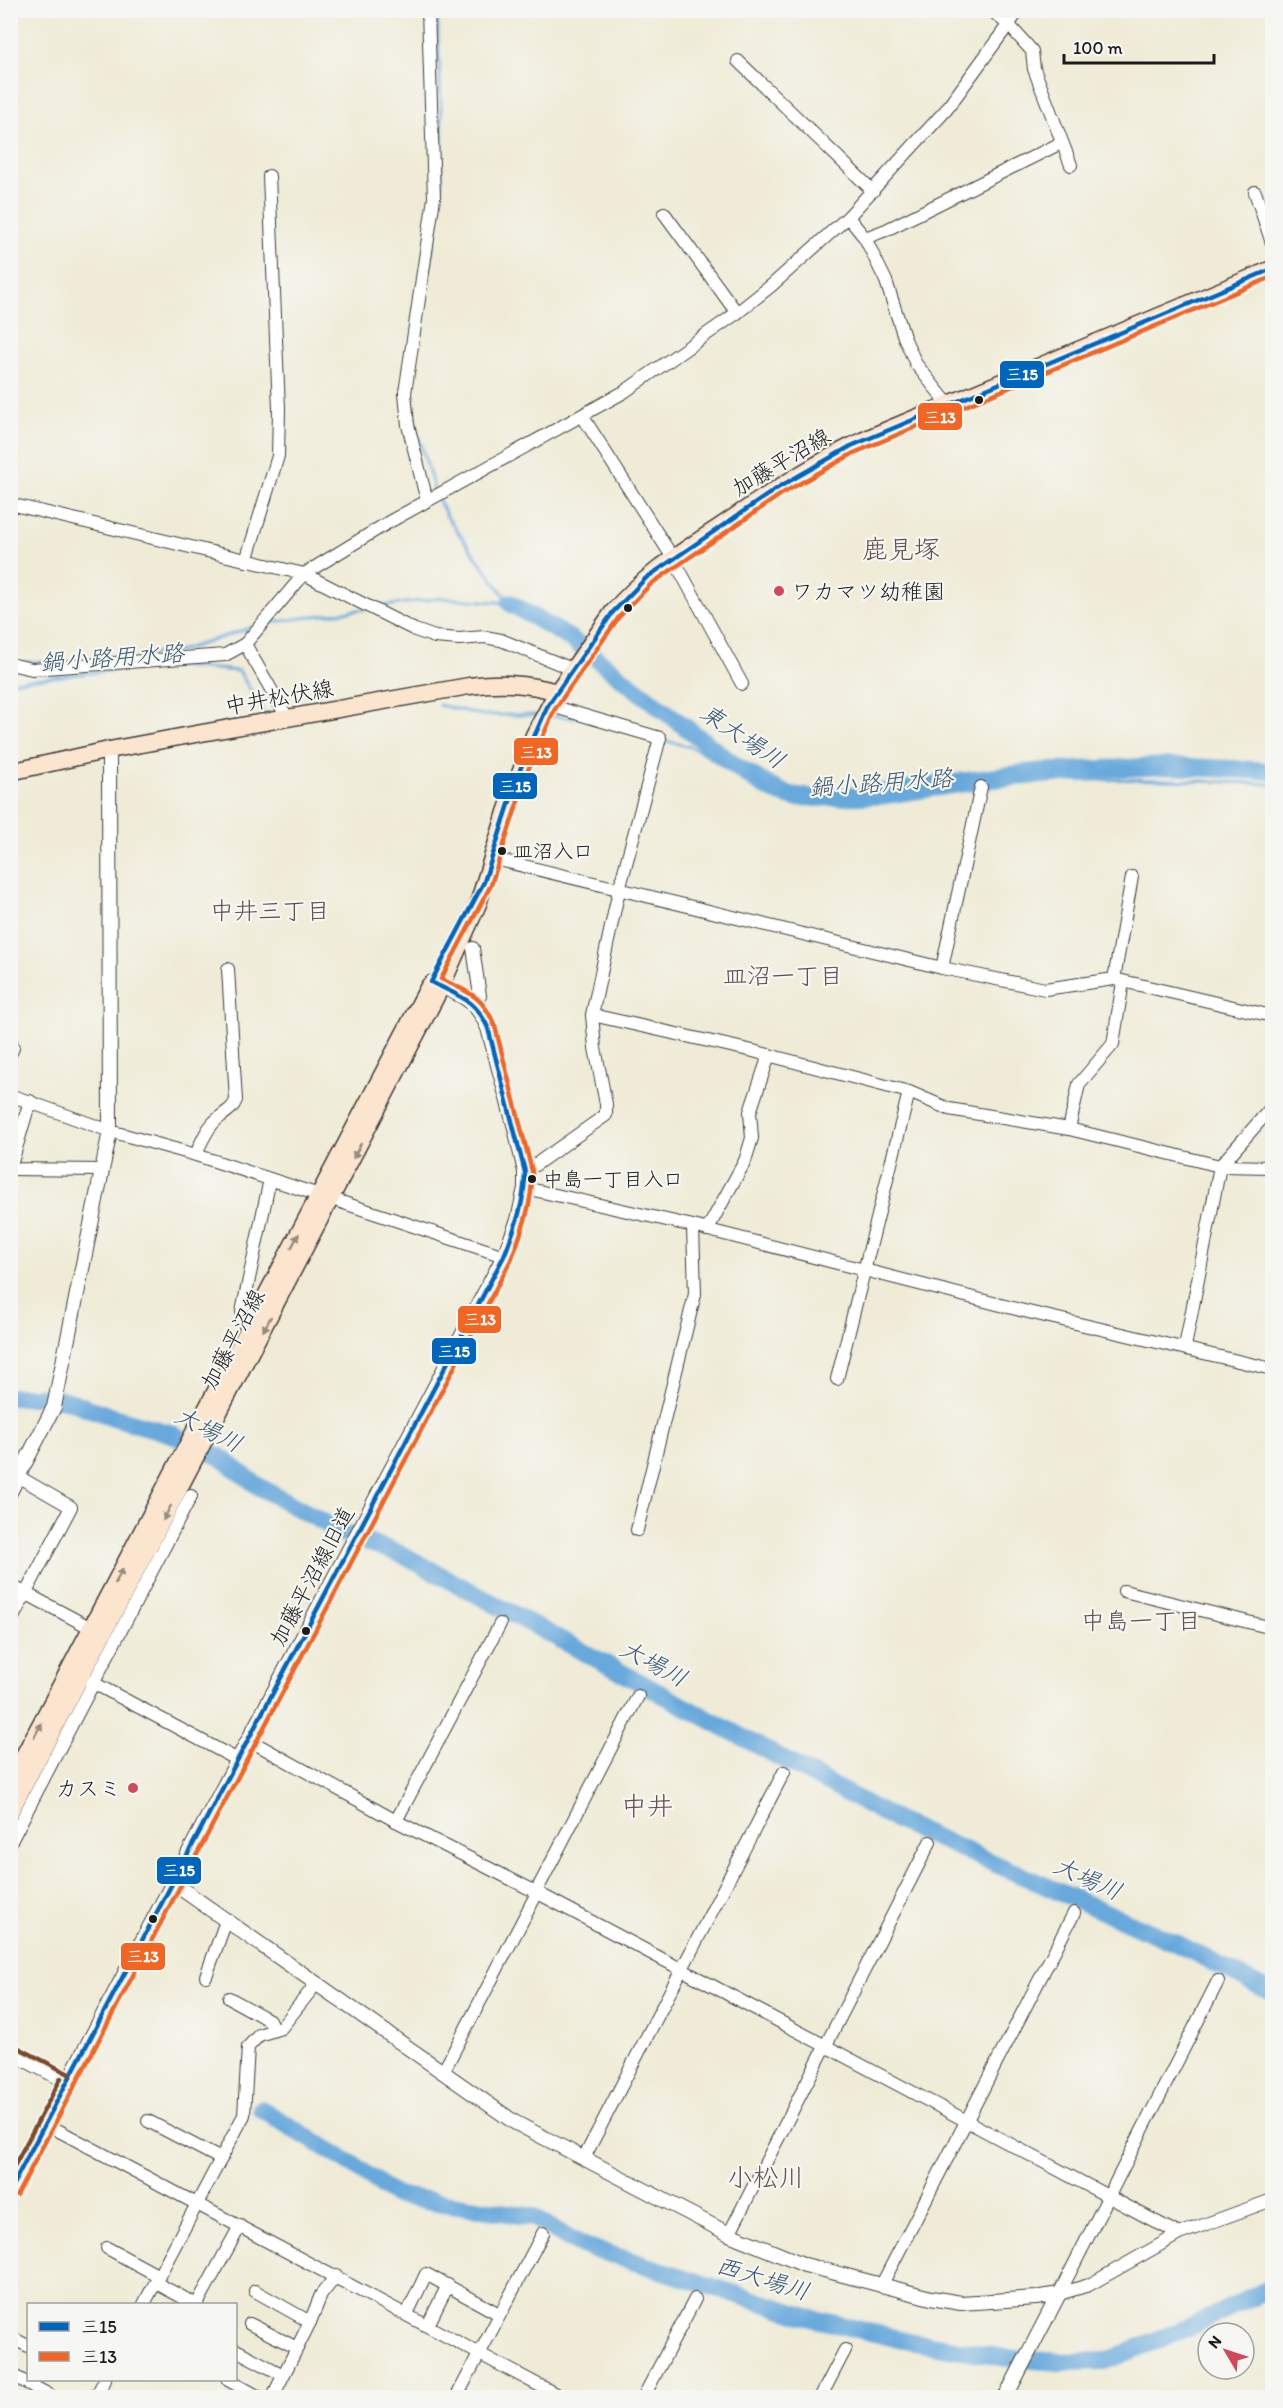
<svg xmlns="http://www.w3.org/2000/svg" width="1283" height="2408" font-family="Itim,'Klee One',sans-serif">
	<style>
		.lines { fill: none; stroke-linecap: round; stroke-linejoin: round }
		.stream { stroke: #68a9dc; stroke-width: 3 }
		.river { stroke: #68a9dc; stroke-width: 18 }
		.minor-casing { stroke: #3c3b38; stroke-width: 14 }
		.tertiary-casing { stroke: #3c3b38; stroke-width: 16 }
		.secondary-casing { stroke: #3c3b38; stroke-width: 19 }
		.minor { stroke: #fff; stroke-width: 12 }
		.tertiary { stroke: #fff; stroke-width: 14 }
		.secondary { stroke: #fce5cf; stroke-width: 16 }
		.bus-1-casing { stroke: #f6f6f2; stroke-width: 9 }
		.bus-2-casing { stroke: #f6f6f2; stroke-width: 9 }
		.bus-3-casing { stroke: #f6f6f2; stroke-width: 9 }
		.bus-1 { stroke: #0065bd; stroke-width: 4.5 }
		.bus-2 { stroke: #f26522; stroke-width: 4.5 }
		.bus-3 { stroke: #7a4b2a; stroke-width: 4.5 }
		.oneway { fill: #978b7e }
		.bus-dot { fill: #1c1c1c; stroke: #f6f6f2; stroke-width: 2 }
		.poi-dot { fill: #d1495b; stroke: #f6f6f2; stroke-width: 2 }
		.labels { text-anchor: middle; dominant-baseline: central; stroke-width: 4.5; stroke-linejoin: round; paint-order: stroke }
		.bus-label { font-size: 20px; fill: #1c1c1c; stroke: #f6f6f2; text-anchor: start }
		.street-label { font-size: 22px; fill: #1c1c1c; stroke: #f6f6f2 }
		.poi-label { font-size: 22px; fill: #1c1c1c; stroke: #f6f6f2; text-anchor: start }
		.water-label { font-size: 24px; font-style: italic; fill: #3e5b72; stroke: #f6f6f2 }
		.neighbourhood-label { font-size: 24px; fill: #654f4f; stroke: #f6f6f2 }
		.quarter-label { font-size: 26px; fill: #654f4f; stroke: #f6f6f2 }
		.line-badge { stroke: #f6f6f2; stroke-width: 2 }
		.badge-label { font-size: 16px; text-anchor: middle; font-weight: bold; fill: #fff }
	</style>
	<rect width="100%" height="100%" fill="#f6f6f2"/>
	<filter id="ink" filterUnits="userSpaceOnUse"><feTurbulence type="fractalNoise" baseFrequency=".0167" numOctaves="2"/><feDisplacementMap in="SourceGraphic" scale="12" xChannelSelector="R" yChannelSelector="G"/><feConvolveMatrix kernelMatrix="1 2 1 2 8 2 1 2 1" color-interpolation-filters="sRGB"/></filter>
	<filter id="wash" filterUnits="userSpaceOnUse"><feTurbulence type="fractalNoise" baseFrequency=".008" numOctaves="4" result="noise"/><feDisplacementMap in="SourceGraphic" scale="24" xChannelSelector="R" yChannelSelector="G"/><feGaussianBlur stdDeviation="1.35" result="paint"/><feColorMatrix in="noise" values="0 0 0 0 0 0 0 0 0 0 0 0 0 0 0 0 0 1.4 0 .05"/><feComposite in="paint" operator="in"/></filter>
	<g filter="url(#wash)">
		<rect width="100%" height="100%" fill="#efebd6"/>
		<g class="lines">
			<g class="stream">
				<path d="M427,283L441,192L442,130L437,10"/>
				<path d="M412,409L417,431L435,492"/>
				<path d="M438,498L447,517L510,603"/>
				<path d="M378,607L441,598L510,603"/>
				<path d="M268,623L365,609"/>
				<path d="M141,655L180,651L253,627"/>
				<path d="M24,662L62,661"/>
				<path d="M167,665L239,671L264,713"/>
				<path d="M10,682L134,668"/>
				<path d="M439,705L482,715H538"/>
				<path d="M551,716L574,718"/>
				<path d="M662,740C673,743 688,745 698,750C730,768 756,799 794,805L883,803L976,789"/>
				<path d="M983,788C1079,775 1176,780 1272,784"/>
			</g>
			<g class="river">
				<path d="M510,603L571,639L736,766L773,788L789,795L817,798L865,795L1033,772L1168,766L1272,771"/>
				<path d="M10,1397H47L69,1401L113,1417L169,1433L220,1457L258,1486L343,1533L403,1555L898,1821L1182,1946L1272,1993"/>
				<path d="M261,2109L355,2166L394,2195L533,2217L578,2244L811,2318L903,2340L1006,2358L1059,2362L1106,2361L1201,2322L1272,2287"/>
			</g>
		</g>
	</g>
	<g filter="url(#ink)">
		<g class="lines">
			<g class="minor-casing">
				<g id="minor">
					<path d="M991,10L1008,24L1032,51L1034,69L1071,165"/>
					<path d="M738,61L873,191"/>
					<path d="M1255,192L1272,243"/>
					<path d="M664,213L737,313"/>
					<path d="M848,217L865,238L886,281L904,337L916,364L948,404"/>
					<path d="M865,238L886,230L1061,143"/>
					<path d="M583,417L673,558L742,684"/>
					<path d="M427,501L408,425L405,393L434,198L428,10"/>
					<path d="M10,504L304,574L415,630L435,637L459,639L485,637L501,640L572,669"/>
					<path d="M246,561L278,456L279,408L269,176"/>
					<path d="M10,664L32,669L225,655L245,644"/>
					<path d="M288,719L245,644L304,574L389,522L624,392L737,313L772,285L848,217L946,110L1019,10"/>
					<path d="M491,858L942,968L1045,989L1114,979L1272,1016"/>
					<path d="M473,948L480,996L474,1004"/>
					<path d="M942,968L981,787"/>
					<path d="M1114,979L1132,877"/>
					<path d="M592,1015L753,1051L909,1092L949,1109L1069,1129L1220,1166L1272,1167"/>
					<path d="M10,1039L13,1048L10,1054"/>
					<path d="M10,1095L110,1131L196,1155L319,1195"/>
					<path d="M30,1101L10,1169L102,1170"/>
					<path d="M1069,1129L1079,1084L1113,1044L1123,982"/>
					<path d="M196,1155C201,1142 208,1125 220,1117C228,1110 232,1110 236,1100L228,969"/>
					<path d="M525,1172L606,1115V1104L595,1048L592,1015L619,890L660,738L548,705"/>
					<path d="M525,1188L693,1226L1024,1311L1272,1369"/>
					<path d="M332,1199L504,1256"/>
					<path d="M707,1230L745,1161L752,1138L750,1112L769,1055"/>
					<path d="M242,1312L270,1179"/>
					<path d="M1185,1347L1220,1166L1272,1107"/>
					<path d="M837,1379L909,1092"/>
					<path d="M637,1530L695,1294L693,1226"/>
					<path d="M10,1585L91,1628"/>
					<path d="M1124,1591L1272,1628"/>
					<path d="M10,1623L71,1507L19,1477"/>
					<path d="M88,1680L238,1760"/>
					<path d="M249,1740L396,1821L536,1892L1179,2234"/>
					<path d="M396,1821L500,1624"/>
					<path d="M10,1843L191,1496"/>
					<path d="M536,1892L638,1696"/>
					<path d="M206,1976L226,1921"/>
					<path d="M229,1998L269,2020L274,2030"/>
					<path d="M443,2072L537,1893"/>
					<path d="M148,2121L221,2159"/>
					<path d="M46,2124L563,2398"/>
					<path d="M584,2158L784,1772"/>
					<path d="M729,2234L930,1842"/>
					<path d="M107,2248L159,2276"/>
					<path d="M156,2283L195,2304"/>
					<path d="M881,2286L1074,1913"/>
					<path d="M255,2291L310,2322"/>
					<path d="M1059,2294L1218,1981"/>
					<path d="M1059,2294L1089,2285L1179,2234L1272,2200"/>
					<path d="M144,2304L244,2115L248,2047L259,2035L281,2028L316,1984"/>
					<path d="M197,2304L240,2226"/>
					<path d="M407,2314L426,2274L499,2314"/>
					<path d="M250,2324L297,2348"/>
					<path d="M428,2325L448,2285"/>
					<path d="M10,2337L28,2346"/>
					<path d="M236,2350L283,2375"/>
					<path d="M10,2374L55,2398"/>
					<path d="M228,2380L261,2398"/>
					<path d="M95,2398L105,2380"/>
					<path d="M272,2398L310,2322L321,2295L336,2276"/>
					<path d="M456,2398L543,2233"/>
					<path d="M643,2398L695,2299"/>
					<path d="M820,2398L845,2350"/>
				</g>
			</g>
			<g class="tertiary-casing">
				<g id="tertiary">
					<path d="M10,1492L54,1407L110,1131L109,750"/>
					<path d="M173,1883L514,2122L729,2234L805,2265L931,2298L961,2303L1036,2298L1059,2294"/>
					<path d="M10,2052L68,2082"/>
					<path d="M10,2191L504,1256L518,1220L525,1188V1172L515,1128L488,1028C475,997 461,996 432,982"/>
					<path d="M1005,2398L1059,2294"/>
				</g>
			</g>
			<g class="secondary-casing">
				<g id="secondary">
					<path d="M10,772L109,750L196,734L469,686C500,682 526,683 557,692"/>
					<path d="M10,1782L429,986"/>
					<path d="M10,1812L441,987L478,904L506,812L534,735L557,692L613,612C643,576 682,552 721,526C771,492 820,459 875,435L1272,269"/>
				</g>
			</g>
			<use href="#minor" class="minor"/>
			<use href="#tertiary" class="tertiary"/>
			<use href="#secondary" class="secondary"/>
			<g class="bus-1-casing">
				<path id="bus-1" d="M10,2190L504,1256C515,1228 525,1202 525,1172L488,1028C475,998 458,996 431,982L484,882L521,767L548,705L613,612L646,578L779,487L851,446L1272,269"/>
			</g>
			<g class="bus-2-casing">
				<path id="bus-2" d="M17,2195L511,1260C522,1231 533,1203 532,1171L495,1026C482,995 470,993 441,979L491,885L528,770L555,709L619,617L651,584L783,493L854,453L1272,277"/>
			</g>
			<g class="bus-3-casing">
				<g id="bus-3">
					<path d="M13,2045L71,2075"/>
					<path d="M10,2174L61,2078"/>
				</g>
			</g>
			<use href="#bus-1" class="bus-1"/>
			<use href="#bus-2" class="bus-2"/>
			<use href="#bus-3" class="bus-3"/>
		</g>
		<defs><path id="oneway-solid" d="M-6-.8H1V-3.2L6.5 0L1 3.2V.8H-6Z" transform="scale(1.5)"/></defs>
		<g class="oneway">
			<use href="#oneway-solid" transform="translate(357 1151) rotate(117)"/>
			<use href="#oneway-solid" transform="translate(295 1241) rotate(-62)"/>
			<use href="#oneway-solid" transform="translate(267 1324) rotate(118)"/>
			<use href="#oneway-solid" transform="translate(167 1513) rotate(118)"/>
			<use href="#oneway-solid" transform="translate(119 1576) rotate(-62)"/>
			<use href="#oneway-solid" transform="translate(38 1730) rotate(-62)"/>
		</g>
	</g>
	<g class="bus-dot">
		<circle cx="979" cy="400" r="5"/>
		<circle cx="628" cy="608" r="5"/>
		<circle cx="502" cy="851" r="5"/>
		<circle cx="532" cy="1179" r="5"/>
		<circle cx="306" cy="1631" r="5"/>
		<circle cx="153" cy="1919" r="5"/>
	</g>
	<g class="poi-dot">
		<circle cx="779" cy="591" r="6"/>
		<circle cx="133" cy="1788" r="6"/>
	</g>
	<g class="labels">
		<g class="bus-label">
			<text x="513" y="851">皿沼入口</text>
			<text x="543" y="1179">中島一丁目入口</text>
		</g>
		<g class="street-label">
			<text transform="translate(781 462) rotate(-31)">加藤平沼線</text>
			<text transform="translate(279 697) rotate(-10)">中井松伏線</text>
			<text transform="translate(233 1339) rotate(-62)">加藤平沼線</text>
			<text transform="translate(312 1576) rotate(-62)">加藤平沼線旧道</text>
		</g>
		<g class="poi-label">
			<text x="791" y="591">ワカマツ幼稚園</text>
			<text x="121" y="1788" text-anchor="end">カスミ</text>
		</g>
		<g class="water-label">
			<text transform="translate(112 657) rotate(-4)">鍋小路用水路</text>
			<text transform="translate(743 736) rotate(34)">東大場川</text>
			<text transform="translate(881 782) rotate(-4)">鍋小路用水路</text>
			<text transform="translate(209 1429) rotate(27)">大場川</text>
			<text transform="translate(654 1663) rotate(28)">大場川</text>
			<text transform="translate(1088 1878) rotate(24)">大場川</text>
			<text transform="translate(763 2278) rotate(17)">西大場川</text>
		</g>
		<g class="neighbourhood-label">
			<text x="270" y="910">中井三丁目</text>
			<text x="783" y="975">皿沼一丁目</text>
			<text x="1141" y="1620">中島一丁目</text>
		</g>
		<g class="quarter-label">
			<text x="901" y="549">鹿見塚</text>
			<text x="647" y="1806">中井</text>
			<text x="766" y="2177">小松川</text>
		</g>
	</g>
	<g class="line-badge">
		<rect x="999" y="360" width="46" height="29" rx="6" fill="#0065bd"/>
		<rect x="917" y="402" width="46" height="29" rx="6" fill="#f26522"/>
		<rect x="513" y="737" width="46" height="29" rx="6" fill="#f26522"/>
		<rect x="492" y="772" width="46" height="28" rx="6" fill="#0065bd"/>
		<rect x="457" y="1305" width="45" height="29" rx="6" fill="#f26522"/>
		<rect x="431" y="1337" width="46" height="28" rx="6" fill="#0065bd"/>
		<rect x="156" y="1856" width="46" height="29" rx="6" fill="#0065bd"/>
		<rect x="120" y="1942" width="46" height="29" rx="6" fill="#f26522"/>
	</g>
	<g class="badge-label">
		<text x="1022" y="380">三15</text>
		<text x="940" y="423">三13</text>
		<text x="536" y="758">三13</text>
		<text x="515" y="792">三15</text>
		<text x="480" y="1325">三13</text>
		<text x="454" y="1357">三15</text>
		<text x="179" y="1876">三15</text>
		<text x="143" y="1962">三13</text>
	</g>
	<rect width="1283" height="2408" fill="none" stroke="#f6f6f2" stroke-width="36"/>
	<rect x="27" y="2303" width="210" height="78" fill="#f6f6f2" stroke="#9f9f9c" stroke-width="1.5"/>
	<rect x="39" y="2322" width="30" height="9" fill="#0065bd" stroke="#9f9f9c" stroke-width="1.5"/>
	<text x="81" y="2333" font-size="18" fill="#1c1c1c">三15</text>
	<rect x="39" y="2352" width="30" height="9" fill="#f26522" stroke="#9f9f9c" stroke-width="1.5"/>
	<text x="81" y="2363" font-size="18" fill="#1c1c1c">三13</text>
	<g transform="translate(1226 2351) rotate(309)"><circle r="28" fill="#f6f6f2" stroke="#9f9f9c" stroke-width="1.5"/>
	<path d="M0-4.5L10 22L0 15L-10 22Z" fill="#d1495b"/>
	<text y="-9" font-size="16" font-weight="bold" text-anchor="middle" fill="#1c1c1c">N</text>
	</g>
	<path d="M1064 54v9h150v-9" fill="none" stroke="#1c1c1c" stroke-width="3"/>
	<text x="1073" y="54" font-size="18" fill="#1c1c1c" stroke="#f6f6f2" stroke-width="4.5" paint-order="stroke">100 m</text>
</svg>
